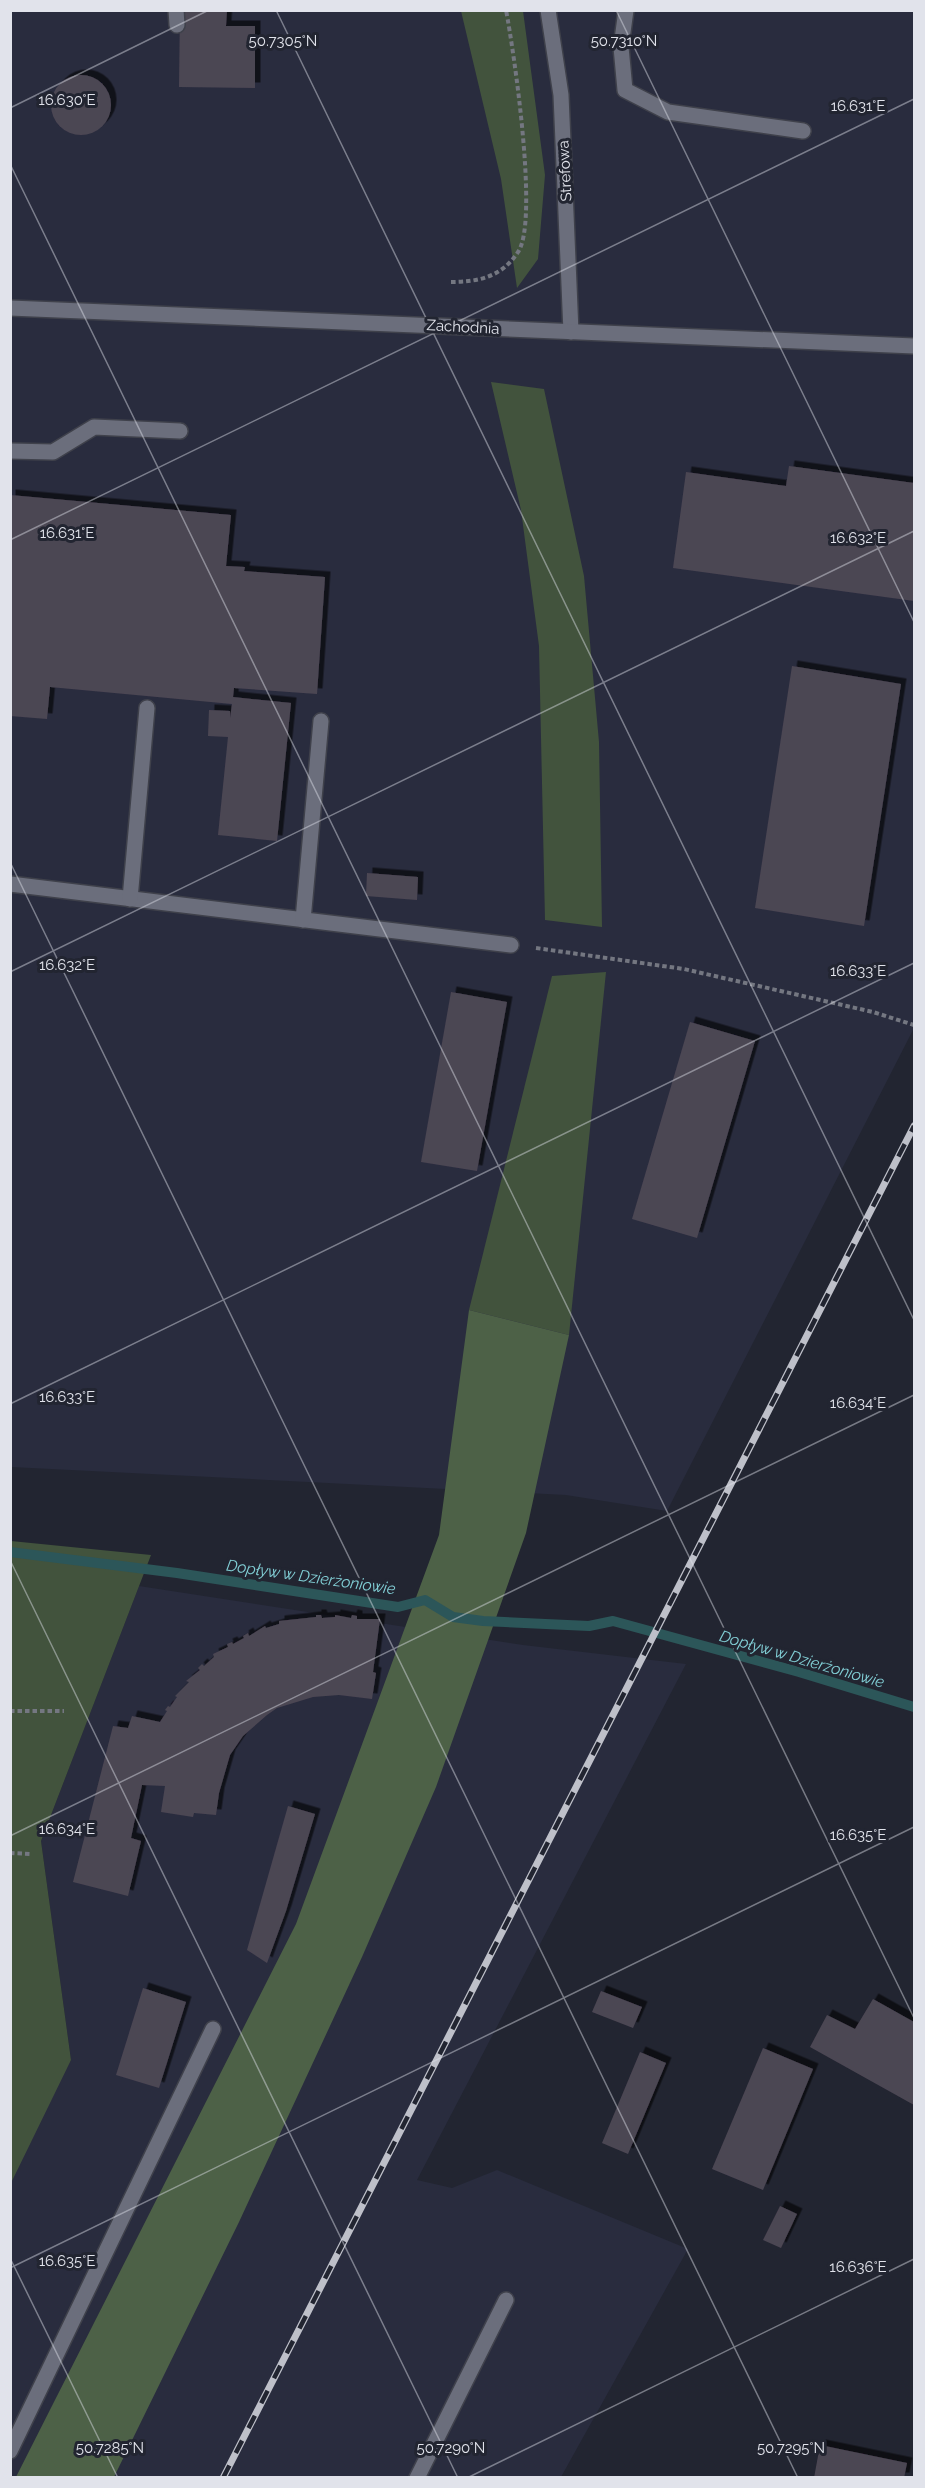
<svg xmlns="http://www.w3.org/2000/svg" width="925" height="2488" font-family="Raleway,sans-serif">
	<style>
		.built { fill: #292c3e }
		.green { fill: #42533d }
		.forest { fill: #4d6147 }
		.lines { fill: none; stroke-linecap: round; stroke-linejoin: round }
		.stream { stroke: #2c5659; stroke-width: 10 }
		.building { fill: #4c4653; filter: url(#shadow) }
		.minor-casing { stroke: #3f414b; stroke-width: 18 }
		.path { stroke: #747781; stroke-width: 4; stroke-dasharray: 4.5 3; stroke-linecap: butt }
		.minor { stroke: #6b6e7c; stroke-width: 15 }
		.rail-casing { stroke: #bec0c9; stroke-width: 7 }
		.rail { stroke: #222531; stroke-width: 4.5; stroke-dasharray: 14; stroke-linecap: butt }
		.ticks { fill: none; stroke: #e1e3eb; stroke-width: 1.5; stroke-opacity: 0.45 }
		.labels { text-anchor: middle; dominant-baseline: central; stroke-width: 6; stroke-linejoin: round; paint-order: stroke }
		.street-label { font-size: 15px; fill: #e1e3eb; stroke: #222531 }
		.water-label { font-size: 16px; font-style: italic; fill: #82cfd6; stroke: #222531 }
		.ticks-label { font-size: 15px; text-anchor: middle; fill: #e1e3eb; stroke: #222531; stroke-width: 6; stroke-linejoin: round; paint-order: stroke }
	</style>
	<defs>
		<filter id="shadow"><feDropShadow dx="5.5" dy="-5.5" stdDeviation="0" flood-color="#0009"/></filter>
	</defs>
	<rect width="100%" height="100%" fill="#222531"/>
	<g class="built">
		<path d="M10,11H914V1028L667,1511L566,1495L11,1467Z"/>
		<path d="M139,1586L523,1645L686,1664L417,2180L452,2188L497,2170L688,2249L561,2477L11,2478V2168L71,2060L41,1841Z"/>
	</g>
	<g class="green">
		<path d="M461,11H523L545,175L538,259L517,288L501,179Z"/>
		<path d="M491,382L544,389L584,576L599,742L602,927L545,920L539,646L521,510Z"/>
		<path d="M606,972L569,1335L469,1310L552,976Z"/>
		<path d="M11,1541L151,1555L41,1841L71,2060L11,2183Z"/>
	</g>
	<path class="forest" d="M469,1310L569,1335L526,1533L436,1787L362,1957L239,2222L114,2477H16L296,1924L439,1535Z"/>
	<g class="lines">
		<path class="stream" d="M10,1552L177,1573L398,1607L425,1600L453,1617L483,1621L589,1626L613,1621L799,1672L914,1707"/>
	</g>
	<g class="building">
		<path d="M180,10H227L226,26H255V88L179,87Z"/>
		<circle cx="81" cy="105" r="30"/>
		<path d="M789,466L914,483V601L673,568L686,472L786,486Z"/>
		<path d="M10,495L231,515L226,566L245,567L244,571L325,577L317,694L234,688L233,697L291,703L277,841L218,835L228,737L208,736L209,710L230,711V718L232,704L50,687L47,719L10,716Z"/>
		<path d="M792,666L901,684L864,926L755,908Z"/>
		<path d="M367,873L418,877L417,900L366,896Z"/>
		<path d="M451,992L507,1002L477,1171L421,1162Z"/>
		<path d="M690,1022L755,1041L697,1238L632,1219Z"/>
		<path d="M316,1615H321L322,1618L335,1617V1615L351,1618L352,1615L357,1616V1619H380L373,1672L376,1673L372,1699L339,1695L313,1697L277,1708L267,1715L243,1736L230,1755L219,1793L216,1815L194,1813L193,1817L161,1812L165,1786L142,1785L131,1838L141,1841L128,1896L73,1882L113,1726L128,1728L132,1716L160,1722L167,1711L165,1710L168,1706L170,1707L177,1697L175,1696L189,1682L186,1681L200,1670L198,1668L202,1664L204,1666L214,1657L213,1654L228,1647L227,1644L232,1642L233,1644L244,1638L243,1636L248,1633L249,1636L265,1626L266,1628L279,1624V1621L316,1617Z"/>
		<path d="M288,1806L315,1814L286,1911L267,1963L247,1950Z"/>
		<path d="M143,1988L186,2002L159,2088L116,2075Z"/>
		<path d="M601,1991L642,2007L633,2028L592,2012Z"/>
		<path d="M873,1999L914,2022V2105L810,2047L827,2015L855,2029Z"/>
		<path d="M763,2048L813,2069L763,2190L712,2169Z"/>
		<path d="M640,2052L666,2063L628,2154L602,2143Z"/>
		<path d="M780,2206L797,2214L781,2248L763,2240Z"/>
		<path d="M820,2445L907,2463L904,2478H814Z"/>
	</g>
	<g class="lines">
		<g class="minor-casing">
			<g id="minor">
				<path d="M176,10L177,25"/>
				<path d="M548,10L561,95L571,332"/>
				<path d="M626,10L621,47L625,90L668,112L803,131"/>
				<path d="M10,308L914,346"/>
				<path d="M10,451L53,452L94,427L180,431"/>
				<path d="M10,884L511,945"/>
				<path d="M130,899L147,708"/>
				<path d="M303,920L321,721"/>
				<path d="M10,2451L213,2029"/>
				<path d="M417,2478L506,2300"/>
			</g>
		</g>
		<g class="path">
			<path d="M451,282C478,282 502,277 518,252C539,222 514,52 506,10"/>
			<path d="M536,948L684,969L873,1012L914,1025"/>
			<path d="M10,1711H64"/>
			<path d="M10,1853L31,1854"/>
		</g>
		<use href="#minor" class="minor"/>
		<g class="rail-casing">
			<path id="rail" d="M223,2478L914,1126"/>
		</g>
		<use href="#rail" class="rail"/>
	</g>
	<path class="ticks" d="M276,10L914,1320M616,10L914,622M10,108L209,10M10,164L914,2018M10,540L914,99M10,862L798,2478M10,972L914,531M10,1404L914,963M10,1560L458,2478M10,1836L914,1395M10,2258L118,2478M10,2268L914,1827M467,2478L914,2259"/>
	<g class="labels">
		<g class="street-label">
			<text transform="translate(565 171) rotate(-93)">Strefowa</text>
			<text transform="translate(463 327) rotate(3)">Zachodnia</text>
		</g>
		<g class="water-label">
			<text transform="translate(311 1577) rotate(8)">Dopływ w Dzierżoniowie</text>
			<text transform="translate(802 1659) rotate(16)">Dopływ w Dzierżoniowie</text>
		</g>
	</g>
	<g class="ticks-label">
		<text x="283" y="46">50.7305°N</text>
		<text x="624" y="46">50.7310°N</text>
		<text x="67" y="105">16.630°E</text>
		<text x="858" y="111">16.631°E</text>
		<text x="67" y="538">16.631°E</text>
		<text x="858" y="543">16.632°E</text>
		<text x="67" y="970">16.632°E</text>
		<text x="858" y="976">16.633°E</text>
		<text x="67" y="1402">16.633°E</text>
		<text x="858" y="1408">16.634°E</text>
		<text x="67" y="1834">16.634°E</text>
		<text x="858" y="1840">16.635°E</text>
		<text x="67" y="2266">16.635°E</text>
		<text x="858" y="2272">16.636°E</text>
		<text x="110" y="2453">50.7285°N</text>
		<text x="451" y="2453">50.7290°N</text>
		<text x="791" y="2453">50.7295°N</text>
	</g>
	<rect width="925" height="2488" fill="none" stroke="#e1e3eb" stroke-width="24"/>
</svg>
